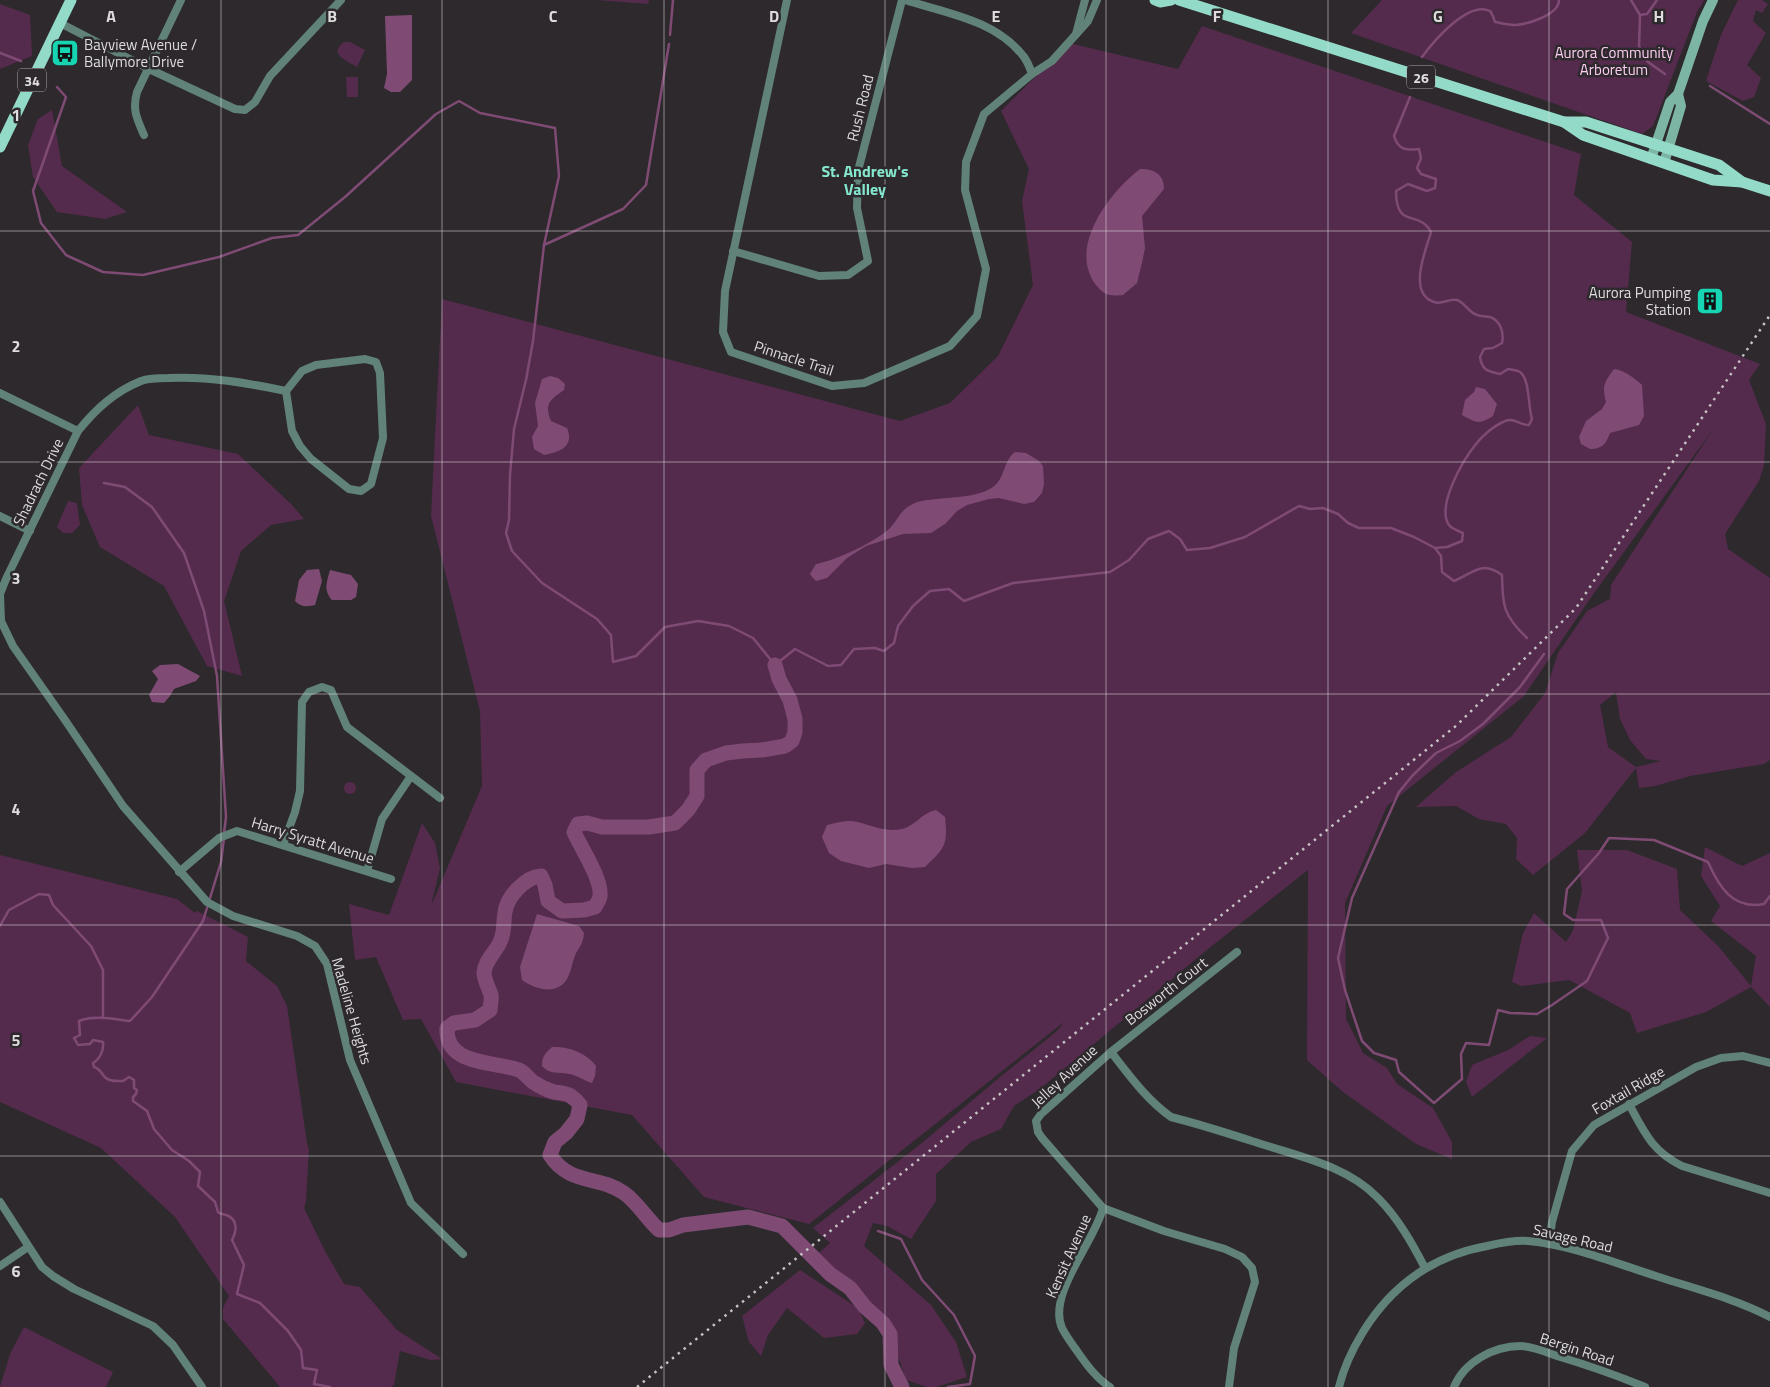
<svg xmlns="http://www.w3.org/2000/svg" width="1770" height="1387" font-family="'Titillium Web',sans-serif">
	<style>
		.green { fill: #552b4d; fill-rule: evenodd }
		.water { fill: #7f4b75 }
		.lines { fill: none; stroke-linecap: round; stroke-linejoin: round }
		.stream { stroke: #7f4b75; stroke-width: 2.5 }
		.river { stroke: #7f4b75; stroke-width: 15 }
		.street { stroke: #608279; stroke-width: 8 }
		.secondary { stroke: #7db5a5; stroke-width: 10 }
		.primary { stroke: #93dbc8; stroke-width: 11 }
		.rail { stroke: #c5c2c4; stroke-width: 2.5; stroke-dasharray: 2.5 5; stroke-linecap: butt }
		.grid { fill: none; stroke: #dfdcde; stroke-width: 1; stroke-opacity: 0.55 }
		.labels { text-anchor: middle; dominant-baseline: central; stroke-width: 5; stroke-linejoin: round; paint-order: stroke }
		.shield { fill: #2d292c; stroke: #aaa6a9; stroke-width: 1 }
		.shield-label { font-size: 14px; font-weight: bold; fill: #dfdcde }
		.poi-label { font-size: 15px; fill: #dfdcde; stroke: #2d292c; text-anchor: start }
		.park-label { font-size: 15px; fill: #fcccf1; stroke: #2d292c }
		.street-label { font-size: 15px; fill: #dfdcde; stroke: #2d292c }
		.neighbourhood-label { font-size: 16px; font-weight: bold; fill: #85e7ce; stroke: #2d292c }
		.grid-label { font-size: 16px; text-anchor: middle; font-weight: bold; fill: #dfdcde; stroke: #2d292c; stroke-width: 5; stroke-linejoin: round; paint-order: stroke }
	</style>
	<rect width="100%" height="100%" fill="#2d292c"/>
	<g class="green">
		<path d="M597,0H649L648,4Z"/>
		<path d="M1382,0H1704L1697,12L1653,126L1642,134L1351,33Z"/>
		<path d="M1738,0H1762L1768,4L1762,13L1756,10L1753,21L1766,33L1747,65L1761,78L1754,97L1743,101L1706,81L1721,35Z"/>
		<path d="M0,4L30,15L32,56L0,69Z"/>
		<path d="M1202,26L1581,154L1574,195L1632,242L1626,312L1760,364L1749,380L1766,424L1764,465L1759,481L1725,534L1728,549L1770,578V760L1764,764L1690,776L1655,786L1639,788L1636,768L1585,833L1533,875L1516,859L1517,838L1506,824L1479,819L1456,806L1416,807L1456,772L1511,737L1545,693L1558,653L1587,611L1610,599L1611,585L1714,428L1592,596L1524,696L1387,806L1345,903L1346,1019L1363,1053L1387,1068L1397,1084L1433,1108L1452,1142V1159L1416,1144L1343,1092L1307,1060L1308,870L1208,949L1041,1088L1014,1106L1001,1129L971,1142L936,1174V1201L911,1239L887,1226L873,1223L864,1246L931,1305L956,1342L967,1377L936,1387H927L906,1380C899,1361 894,1337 882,1320C864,1295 835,1280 819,1253L830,1243L813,1228L923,1142L1000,1077L1031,1052L1057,1031L1064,1022L809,1224L704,1197L632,1115L456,1082L421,1019L403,1020L376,957L355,960L349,904L389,915L422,823L435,843L440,868L431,906L482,786L480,711L431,516L442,299L900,421L950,403L998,356L1033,285L1022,201L1029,169L1001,111L1069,43L1178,69ZM1616,692L1620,719L1630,740L1646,759L1661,761L1636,767L1608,747L1600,705Z"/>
		<path d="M344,42H350L365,50L357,67C348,61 327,54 344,42Z"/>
		<path d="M346,77H358V97H347Z"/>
		<path d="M52,110L62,166L127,212L105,219L57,212L33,177L28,145L38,119Z"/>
		<path d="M138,405L149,435L238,454L292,505L304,519L271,525L241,551L224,601L242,676L207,666L164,586L100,547L82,505L79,468Z"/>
		<path d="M68,501L77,503L80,525L72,533H63L57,527Z"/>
		<circle cx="350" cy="788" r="6"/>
		<path d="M1705,847L1742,866L1770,853V1007L1751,987L1706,1012L1637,1033L1630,1013L1569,980L1521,986L1512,982L1523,933L1534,913L1566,942L1573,930L1582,891L1577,850H1627L1677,869L1680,910L1718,946L1751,986L1756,956L1711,921L1720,906L1701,876Z"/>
		<path d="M0,855L177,899L195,913L197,911L248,937L246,961L277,986L287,1006L307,1143L309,1150L306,1201L304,1208L325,1251L344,1284L360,1287L397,1330L442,1359L431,1360L400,1351L394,1385L391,1387H280L223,1319V1308L229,1296L175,1217L101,1148L0,1102Z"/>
		<path d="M1530,1036L1547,1038L1472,1097L1466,1082L1472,1065L1508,1050Z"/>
		<path d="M800,1270L858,1308L865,1323L857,1334L824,1338L787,1308L768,1335L761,1356L749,1342L742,1316Z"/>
		<path d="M24,1327L113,1372L106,1387H0L10,1354Z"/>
	</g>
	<g class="water">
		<path d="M412,15V80L400,92H391L384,88L387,74L385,16Z"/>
		<path d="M1140,169C1154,169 1164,174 1164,189L1142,216L1145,248L1142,263L1137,283L1123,295C1109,296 1105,296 1096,285C1067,247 1110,192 1140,169Z"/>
		<path d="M1614,369C1622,369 1636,379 1642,385L1644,416L1639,425L1610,433C1606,444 1602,449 1590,449L1581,444L1579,437L1586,421L1602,409L1606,402C1602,385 1604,383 1614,369Z"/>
		<path d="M550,376L558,378L565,384L564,390C550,400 544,403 551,421L567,428C575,447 559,452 544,455L534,449L532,437L538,426L535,403L542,379Z"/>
		<path d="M1476,387L1485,389L1497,404L1493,416C1478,425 1477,423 1462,415L1465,400L1474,392Z"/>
		<path d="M1015,452L1026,453L1039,461L1043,466L1044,484L1042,493L1034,502L1024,504L999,498L989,499L967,505L957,511L945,524L931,533L903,534L866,546L847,558L827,578L816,581L812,577L810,574L816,564C834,561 878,541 891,527C898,519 901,510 911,505C920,500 928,500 937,499C954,497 979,497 993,487C1005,479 1003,461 1015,452Z"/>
		<path d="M319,569L322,581L315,605C306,607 301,607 295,601L299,580L307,570Z"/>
		<path d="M330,570L351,575L358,584L356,597L351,600H332C323,590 327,582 330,570Z"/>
		<path d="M178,664L200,676L196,681L174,689L170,696L164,703L152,702L149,695L158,679L152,671L160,665Z"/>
		<path d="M936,810L945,817C948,845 945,848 925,867L912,868L886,864L869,868L841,861L829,853L822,837L827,825C835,823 843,821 851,821C868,823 882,833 902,829C915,826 923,812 936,810Z"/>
		<path d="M537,914L579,926L584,933C583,946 578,947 574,958C572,964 571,971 568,977C559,996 536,990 522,980L520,967Z"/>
		<path d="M552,1047C568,1046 587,1053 596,1066L595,1076L592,1083C585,1081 580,1077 573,1075C562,1071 551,1076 542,1066C542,1057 545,1053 552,1047Z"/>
	</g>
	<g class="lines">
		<g class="stream">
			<path d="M1631,0L1640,15L1639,47L1648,62L1665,74"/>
			<path d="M1640,15L1647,14L1657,0"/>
			<path d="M670,35L673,0"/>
			<path d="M669,44L646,185L623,209L544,245L533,341L526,380L514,429L510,475L509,520L506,533L512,551L542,583L597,619L611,635L613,662L636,656L665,627L698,621L729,626L753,638L775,665L795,649L828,666L841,665L854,649L875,648L884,651L894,643L898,626L913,606L930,591L949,589L964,601L1013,583L1110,572L1129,560L1148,539L1169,531L1180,539L1187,550L1210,548L1245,537L1299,506L1310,509L1323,508L1338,514L1348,523L1359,528H1391L1414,537L1435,548L1441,556L1442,572L1454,581C1474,573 1481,560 1502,575C1503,607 1503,615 1527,638"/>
			<path d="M0,53L21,61"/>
			<path d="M1422,57C1433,42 1468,0 1490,11C1492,13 1494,19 1495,22C1501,23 1509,25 1516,25C1528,24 1559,15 1559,0"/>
			<path d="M1710,86L1770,124"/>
			<path d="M57,87L66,97L33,191L41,223L66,255L103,272L143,275L219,257L272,238L298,235L345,197L436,114L459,101L480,113L555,128L559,176L544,245"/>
			<path d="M1410,97L1394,136C1398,149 1405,151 1419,149L1421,158L1417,168L1421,174L1436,179L1435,188L1427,191L1408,184L1396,191C1396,230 1419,209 1431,232C1426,250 1407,293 1434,302C1442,305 1449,298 1457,300C1464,302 1468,311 1475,314C1480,317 1485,316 1490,317C1501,321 1504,333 1502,343L1493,348L1484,349L1480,357C1482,370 1487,371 1500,374L1508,369C1512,370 1517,370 1520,372C1530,379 1528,407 1532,419L1529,425C1519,425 1513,416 1503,422C1494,426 1482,436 1476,444C1463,460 1436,506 1449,525C1452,529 1458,531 1463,533L1462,541L1447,547L1435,548"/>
			<path d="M104,483L125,487L152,507L184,553L204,611L217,676L226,817L224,833"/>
			<path d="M1544,654L1520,687L1483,724L1460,741L1436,753L1413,775L1399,792L1352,898L1338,958L1345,990L1362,1041L1374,1053L1396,1060L1399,1072L1434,1103L1462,1079L1461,1054L1466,1043L1489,1045L1498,1010L1510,1013L1537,1014L1552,1005L1587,981L1608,938L1601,920H1573L1564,914L1567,889L1599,853L1609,838L1654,840L1708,862C1719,887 1733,910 1764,904L1770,896"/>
			<path d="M224,838L221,862L203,921L152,997L130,1021C113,1019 95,1015 79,1021L80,1035L74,1038L78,1045L90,1044L93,1040L103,1042C104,1050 100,1059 93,1063L94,1067C101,1069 101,1074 106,1078C110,1082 118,1081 123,1081L129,1077L134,1080V1088L137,1090L136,1094L133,1097V1101L147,1111L154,1129L172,1150L189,1161L200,1172L198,1186L215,1202L218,1212C220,1214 223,1214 226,1215C238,1219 237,1230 232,1240L244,1265L237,1294L260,1303L288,1331L301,1350L303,1368L317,1370L314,1384L330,1387"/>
			<path d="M0,926L9,910L39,894L49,895L53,905L91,946L103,970V1018"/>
			<path d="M878,1231L901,1239L922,1280L954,1315L975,1356L970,1384L948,1387"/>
		</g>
		<path class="river" d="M775,665L779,679L790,700L795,719V732L792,741L785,746L762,750L743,751L726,753L706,760L697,770V796L688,810L675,823L649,827H602L587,823L578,824L574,832C581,848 602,879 600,896C600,900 596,904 595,907L584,910L562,911L548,901L545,885L541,876C525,877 507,897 505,912C503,923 505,932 500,942C495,953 485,960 484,973C484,980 489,988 491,995C492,1000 490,1005 490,1010L475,1020L454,1023L447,1028C445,1066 494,1061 519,1070C524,1072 528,1078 533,1082C539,1086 547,1090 554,1092C560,1093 568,1093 572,1097C575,1099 578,1102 580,1105L577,1119L566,1133L555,1142L550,1155C570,1186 599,1175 624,1193C637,1202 647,1219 659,1230H669L683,1225L748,1217L782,1226L830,1274L850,1288L865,1307L883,1323L890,1334L891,1365L902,1387"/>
		<g class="street">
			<path d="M787,0L725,291L723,332L731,352L832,386L864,383L950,346L977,316L986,269L965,190L966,162L984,114L1032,74C1030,68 1027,61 1024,57C996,20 946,13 905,0"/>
			<path d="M60,23L149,69L235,109L245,110L255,102L270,76L341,0"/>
			<path d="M1076,34L1085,0"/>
			<path d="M1032,74L1052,61L1088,21L1097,0"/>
			<path d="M144,135C137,119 132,110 137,92L181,0"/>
			<path d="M733,251L819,276L848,275L868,261L857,208L858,171L902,0"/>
			<path d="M365,359L376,362L380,373L383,438L371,484L361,491L349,489L311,459L300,446L292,431L286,391L302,371L316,365Z"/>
			<path d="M286,391C247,383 208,376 168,378C159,378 149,378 141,381C114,392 96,409 78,431L6,579L0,594L1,621L13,646L65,720L123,806L207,902L233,916L297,936L315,946L327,964L350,1060L411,1203L463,1254"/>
			<path d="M0,393L78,431"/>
			<path d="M0,516L30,531"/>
			<path d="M283,845L295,812L300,791L302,702L309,692L322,687L331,690L347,727L440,798"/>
			<path d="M367,871L382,819L411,776"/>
			<path d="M179,872L219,838L237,831L391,879"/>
			<path d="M1111,1052C1129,1075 1146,1099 1171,1117C1199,1124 1227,1133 1255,1142C1297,1156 1346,1165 1378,1198C1398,1218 1412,1243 1425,1268"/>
			<path d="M1629,1104C1644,1132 1652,1151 1682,1166L1770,1193"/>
			<path d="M0,1202L42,1267L53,1276L74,1289L153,1326L173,1345L202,1387"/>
			<path d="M1103,1208C1095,1241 1047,1294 1062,1328C1066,1336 1072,1344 1077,1351C1086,1364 1096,1378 1110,1387"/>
			<path d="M1549,1244L1552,1222L1572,1151L1594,1125L1696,1067L1721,1058L1743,1056L1770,1063"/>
			<path d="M0,1266L28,1247"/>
			<path d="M1229,1387L1234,1348L1255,1282L1252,1268L1242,1257L1225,1249L1164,1231L1103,1208L1042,1138L1038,1132L1036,1121L1041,1114L1111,1052L1237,952"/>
			<path d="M1339,1387C1344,1366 1352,1350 1363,1332C1392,1285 1432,1256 1487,1246C1500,1243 1514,1240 1528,1241C1573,1245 1617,1264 1659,1277C1696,1289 1736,1299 1770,1317"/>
			<path d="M1454,1387C1464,1362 1494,1346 1520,1346C1532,1346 1546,1352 1557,1356C1587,1365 1616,1375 1645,1387"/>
		</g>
		<g class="secondary">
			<path d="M1651,159L1670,102L1678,94L1703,21L1713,0"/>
			<path d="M1664,163L1681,106L1678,94"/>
		</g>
		<g class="primary">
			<path d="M1155,0L1160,2L1171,0"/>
			<path d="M1179,0L1564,122H1586L1679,152L1719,165L1742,182"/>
			<path d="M1564,122L1583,135L1713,180L1742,182L1770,191"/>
			<path d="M0,147L71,0"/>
		</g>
		<path class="rail" d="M637,1387L1457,725L1576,608L1770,315"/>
	</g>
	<path class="grid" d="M221,0V1387M442,0V1387M664,0V1387M885,0V1387M1106,0V1387M1328,0V1387M1549,0V1387M0,231H1770M0,462H1770M0,694H1770M0,925H1770M0,1156H1770"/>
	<defs>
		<g id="bus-square" transform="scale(1.4375)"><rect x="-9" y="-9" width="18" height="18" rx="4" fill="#15d5b3" stroke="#2d292c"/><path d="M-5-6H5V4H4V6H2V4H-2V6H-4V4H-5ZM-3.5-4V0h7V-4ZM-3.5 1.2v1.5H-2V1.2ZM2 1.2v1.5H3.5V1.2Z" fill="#111"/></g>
		<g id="building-square" transform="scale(1.4375)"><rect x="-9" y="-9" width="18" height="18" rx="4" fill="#15d5b3" stroke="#2d292c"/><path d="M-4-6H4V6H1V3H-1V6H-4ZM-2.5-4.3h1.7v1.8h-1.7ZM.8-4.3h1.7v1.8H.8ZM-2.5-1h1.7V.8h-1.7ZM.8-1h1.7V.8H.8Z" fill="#111"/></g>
	</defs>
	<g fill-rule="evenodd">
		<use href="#bus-square" x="65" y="53"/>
		<use href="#building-square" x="1710" y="301"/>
	</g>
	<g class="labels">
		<g class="shield">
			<rect x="1407" y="65.5" width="28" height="23" rx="4"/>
			<rect x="18" y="68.5" width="28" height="23" rx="4"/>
		</g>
		<g class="shield-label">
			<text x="1421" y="77">26</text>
			<text x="32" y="80">34</text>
		</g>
		<g class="poi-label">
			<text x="84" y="44">Bayview Avenue /<tspan x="84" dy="17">Ballymore Drive</tspan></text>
			<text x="1691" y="292" text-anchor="end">Aurora Pumping<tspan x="1691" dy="17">Station</tspan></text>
		</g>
		<g class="park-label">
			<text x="1614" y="52">Aurora Community<tspan x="1614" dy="17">Arboretum</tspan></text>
		</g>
		<g class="street-label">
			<text transform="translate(860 108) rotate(-76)">Rush Road</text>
			<text transform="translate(794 358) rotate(18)">Pinnacle Trail</text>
			<text transform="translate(38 482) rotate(-64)">Shadrach Drive</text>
			<text transform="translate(313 840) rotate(17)">Harry Syratt Avenue</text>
			<text transform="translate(1166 991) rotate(-38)">Bosworth Court</text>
			<text transform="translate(352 1011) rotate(74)">Madeline Heights</text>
			<text transform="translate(1064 1076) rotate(-43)">Jelley Avenue</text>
			<text transform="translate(1628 1090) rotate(-30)">Foxtail Ridge</text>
			<text transform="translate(1573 1238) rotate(13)">Savage Road</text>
			<text transform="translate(1068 1256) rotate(-66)">Kensit Avenue</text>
			<text transform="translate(1577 1349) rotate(18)">Bergin Road</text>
		</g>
		<g class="neighbourhood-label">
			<text x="865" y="171">St. Andrew's<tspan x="865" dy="18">Valley</tspan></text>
		</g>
	</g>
	<g class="grid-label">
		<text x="111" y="22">A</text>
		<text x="332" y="22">B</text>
		<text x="553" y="22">C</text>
		<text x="774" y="22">D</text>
		<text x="996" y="22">E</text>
		<text x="1217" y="22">F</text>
		<text x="1438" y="22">G</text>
		<text x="1659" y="22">H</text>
		<text x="16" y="121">1</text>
		<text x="16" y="352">2</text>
		<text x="16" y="584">3</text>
		<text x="16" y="815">4</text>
		<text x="16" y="1046">5</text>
		<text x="16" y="1277">6</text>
	</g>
</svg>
